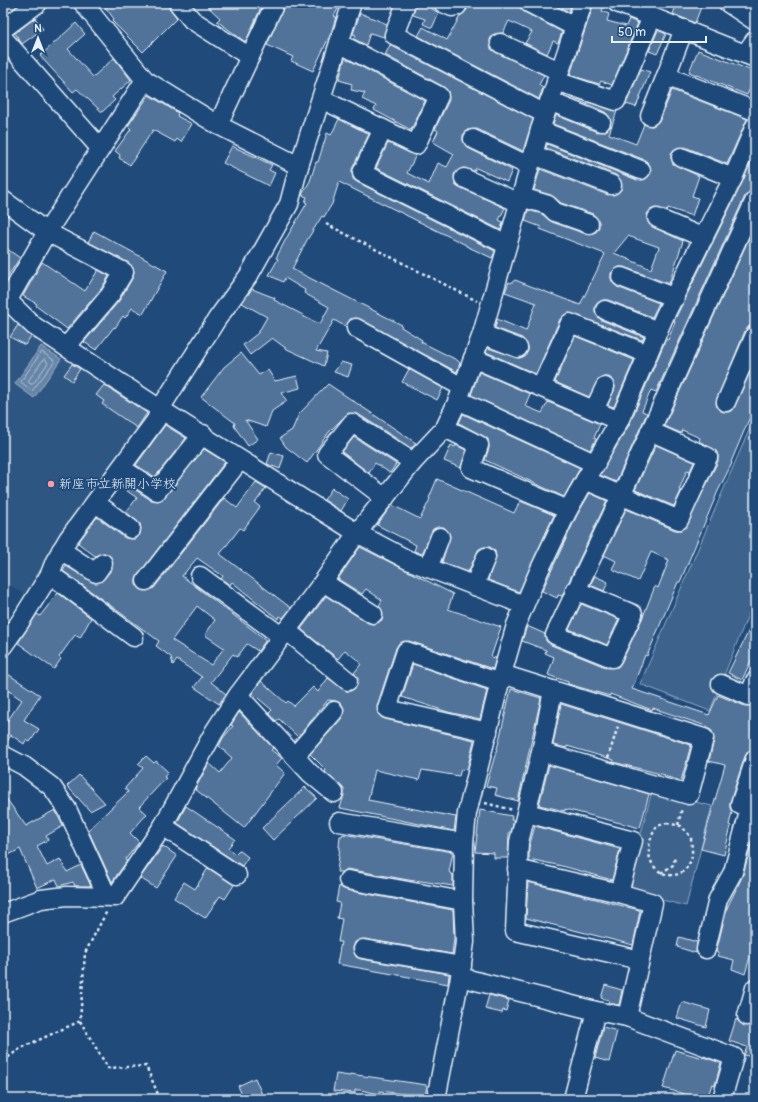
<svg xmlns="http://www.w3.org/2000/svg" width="758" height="1102" font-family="Pangolin,'Klee One',sans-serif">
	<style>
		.built { fill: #2e5683 }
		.green { fill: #3c628c; stroke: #92aac2 }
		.water { fill: #6685a7; stroke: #9ab0c7 }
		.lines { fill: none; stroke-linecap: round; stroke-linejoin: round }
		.shore { stroke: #b4c6d8; stroke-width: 1 }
		.building { fill: #517399; stroke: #e8f1f8; fill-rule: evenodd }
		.minor-casing { stroke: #e8f1f8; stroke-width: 21 }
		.path { stroke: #e8f1f8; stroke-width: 2.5; stroke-dasharray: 3 3; stroke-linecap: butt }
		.minor { stroke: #1f4a7a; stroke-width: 18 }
		.poi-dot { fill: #ff9aa2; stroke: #1f4a7a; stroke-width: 1.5 }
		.labels { text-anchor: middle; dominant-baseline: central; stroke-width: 3.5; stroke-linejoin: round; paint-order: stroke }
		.poi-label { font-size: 13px; fill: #e8f1f8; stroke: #1f4a7a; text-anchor: start }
	</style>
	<rect width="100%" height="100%" fill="#1f4a7a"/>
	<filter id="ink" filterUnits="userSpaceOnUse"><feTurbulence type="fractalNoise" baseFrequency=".025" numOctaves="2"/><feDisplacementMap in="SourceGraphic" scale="8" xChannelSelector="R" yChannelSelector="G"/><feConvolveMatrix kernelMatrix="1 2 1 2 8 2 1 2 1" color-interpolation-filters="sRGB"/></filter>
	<g filter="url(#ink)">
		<path class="built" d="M3,305L150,406L151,414L27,596L3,581Z"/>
		<g class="green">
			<path d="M755,416V597L710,711L640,684Z"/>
			<path d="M652,791L712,806L686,906L626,891Z"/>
		</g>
		<path class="water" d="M41,346L61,359L34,398L15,384Z"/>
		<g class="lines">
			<g class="shore">
				<path d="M42,352L55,361L32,391L21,382Z"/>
				<path d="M45,359L48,363L33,384H30L28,381L43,360Z"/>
			</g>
		</g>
		<g class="building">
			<path d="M102,3H120L125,9L134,3H166L177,18L143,52L112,21L114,19Z"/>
			<path d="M204,3H263L246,41H244L217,21L220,18Z"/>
			<path d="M285,3H341L334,16L336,17L331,33L313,71L291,61L293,57L267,45Z"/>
			<path d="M416,3H428L427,6L439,13L432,28L423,24L425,19L413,15Z"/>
			<path d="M468,3H509L520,7L524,12L562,32L558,43L553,41L547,54L525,43L532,32L509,21L503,33L494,34L490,39L491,49L495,52L544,75L539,85L543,88L539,99L418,36L423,27L447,40L460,16L467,10Z"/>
			<path d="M565,3H572L569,12L562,8Z"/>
			<path d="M594,3L604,6L602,11L609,14L607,21L626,26L629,19L638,23L612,85L601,81L599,84L570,75Z"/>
			<path d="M677,3H697L696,5L701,7L695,23L673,14Z"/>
			<path d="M360,13L387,24L384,37L370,33L366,45L354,39L356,35L353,34Z"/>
			<path d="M35,18L43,29L22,44L15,33Z"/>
			<path d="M76,23L85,34L68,49L93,77L114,58L131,80L112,97L115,100L102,112L77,89L73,92L40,56Z"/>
			<path d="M658,30L666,34L657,54L649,51Z"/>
			<path d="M390,45L533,119L523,151L477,129L467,130L463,135V140L468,148L512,170L507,182L476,168L474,171L463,168L454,174L455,184L459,187L505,208L499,220L503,222L501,230L376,168L388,143L416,155L407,173L429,184L438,163L447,167L454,154L433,142L438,131L435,129L449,100L448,91L444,87L385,55Z"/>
			<path d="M698,50L755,72V77L747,95L689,72Z"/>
			<path d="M345,58L425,101L411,130L374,110L376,106L362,99L365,93L351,90L352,84L339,80Z"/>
			<path d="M641,69L650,72L636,107L626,104Z"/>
			<path d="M672,90L747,119L727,164L685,147L675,149L671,153V158L673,164L699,176L692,196L698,198L692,216L668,208L667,211L655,208L650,210L647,214V220L653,227L683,241L669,284L624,267H619L611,273V279L617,287L659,303L652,317L608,300H603L595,306V312L601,320L644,337L642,340L569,313L560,319L536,374L486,352L488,348L519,358L525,356L528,351V346L522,338L495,328L497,319L526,331L536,303L505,292L509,282L511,283L515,280L580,305L605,254L540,229L541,227L525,221L528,210L542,214L552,222L586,234L596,232L599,227V222L593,214L561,203L551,195L534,190L540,169L608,195L618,193L622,188L620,179L616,175L546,148L547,144L637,180L647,178L651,173L649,164L645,160L553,124L556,115L597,132L607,130L611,126L609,116L605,112L563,94L617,111L609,134L636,144L644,124L652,126L660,120ZM628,236L659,247L651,269L614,253Z"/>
			<path d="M149,95L178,113L177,116L192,124L181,142L177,139L175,142L153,130L130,165L119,158L120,155L115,151L131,129L128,126Z"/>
			<path d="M339,119L369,134L352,169L353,179L357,182L495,251L494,254L492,258L466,246V245L339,182L332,204L324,217L322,216L307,240L292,269L402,325L401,327L422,340L421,342L457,360L460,363L457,372L356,318L350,319L346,327L334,320L316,351L327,353L324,366L287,349L272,338L250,355L243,345L258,333L267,317L242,303L252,289L275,298L274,300L303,315L302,316L320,324L329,307L304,293L305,290L285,278L283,282L269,275L278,259L276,258L287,237L307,203L305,202L307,197L302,195L303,193L310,181L316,162H318L327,133L331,135Z"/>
			<path d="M232,146L272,165L269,170L275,173L269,186L223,163Z"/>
			<path d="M755,153V188L745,196L656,392L651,390L642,411L647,413L616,482L600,475L629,425L666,339L668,340L675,322L674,321L742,183Z"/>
			<path d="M755,225V325L749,326L745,331L716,403L717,408L721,411L728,412L733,410L755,361V405L731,462L732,463L718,491L680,582H678L647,656L645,655L632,689L709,715L718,695L745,706L755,705V722L751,730L755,731V749L748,751L745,756L730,802V808L732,812L729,825L731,826L724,855L701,849L725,765L709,761L714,740L712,731L706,727V726L653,708L652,710L610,694V696L568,684V682L548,675L554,657L545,653L546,650L522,641L527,626L545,634L546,641L551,645L608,668L618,667L621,663L642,619L655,586L658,588L669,560L651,552L638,581L612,569L616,561L604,555L626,509L675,530H681L685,528L718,461V456L716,451L699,441L700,438L682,430L681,433L664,426Z"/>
			<path d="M94,231L167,271L143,314L132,308L125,318L123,316L115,328L114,327L96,350L84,342L119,301L133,277L134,272L129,263L88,242Z"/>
			<path d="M3,246L20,258L3,283Z"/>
			<path d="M42,262L85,291L98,270L109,276L101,289L67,329L36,306L37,304L23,296Z"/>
			<path d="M18,325L31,336L25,345L10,337Z"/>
			<path d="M575,336L634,360L614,407L608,405L615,387L614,381L609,377H604L599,379L589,397L555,382Z"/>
			<path d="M241,353L259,375L268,370L275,381L297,376L300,388L281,393L287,401L272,411L266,427L245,420L258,439L248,446L234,426L235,423L201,397L224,367Z"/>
			<path d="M341,362L352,365L348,377L334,372Z"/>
			<path d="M72,364L80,369L72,381L64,375Z"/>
			<path d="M409,369L443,388L437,400L402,382Z"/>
			<path d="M479,372L530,394L525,406L542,413L548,402L600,424L594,438L596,439L590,450L471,395Z"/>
			<path d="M328,384L416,443L415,445L411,448L358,414L348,413L329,432L307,463L286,447L280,438L292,430L299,414Z"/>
			<path d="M104,385L147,413L137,428L102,404L104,401L96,395Z"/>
			<path d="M463,414L580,468L564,497L485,460L489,448L488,439L459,423Z"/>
			<path d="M165,425L186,438L155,477L136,465Z"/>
			<path d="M354,437L396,464L390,473L375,463L369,473L342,452Z"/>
			<path d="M451,445L455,447L456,445L466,450L461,468L444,461Z"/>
			<path d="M656,445L694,462L690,471L687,470L679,490L681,491L674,506L635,490Z"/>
			<path d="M204,449L225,462L138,575L136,580V585L144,591L154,588L224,498L237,508L256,482L266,488L255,503L260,507L243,530L240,528L220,554L291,608L283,618L280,616L278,619L232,582L230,585L221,579L223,576L197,558L182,576L266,640L258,651L247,644L237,657L233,654L211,682L226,694L219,704L194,687L202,677L177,660L173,665L171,657L156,646L159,641L63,571L66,566L95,583L104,579L112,569V558L104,553L95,556L78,543L97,517L125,538L135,539L140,535V524L126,512L137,498L120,486L123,482L151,500L161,501ZM197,606L215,620L205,635L224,648L211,665L172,640Z"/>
			<path d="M271,452L284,456L280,469L267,464Z"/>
			<path d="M437,479L514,513L520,501L554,515L519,592L488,580L496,556L495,551L490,547H484L479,549L468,572L442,562L450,536L448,531L444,527H438L433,529L422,554L414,551L416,545L414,544L377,525L392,505L420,519L430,499L429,498Z"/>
			<path d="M332,488L348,499L341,511L324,500Z"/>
			<path d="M590,493L607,501L562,596L558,595L557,598L542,591L577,515Z"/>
			<path d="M360,547L453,594L448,609L501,627L491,657L496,658L493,669L409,641L399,643L396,648L377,706L378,714L385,719L474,740L467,770L461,769L459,776L422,770L419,780L375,770L368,800L456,817L454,831L340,808L344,795V789L325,772L326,770L310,754L342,718L344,708L341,703L336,701L328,700L298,737L279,719L276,721L269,713L272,710L252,693L261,681L286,703L288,701L294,706L313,687L318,692L328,678L346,691H351L356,687L358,678L354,673L361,664L360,662L345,650L338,659L301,629L326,596L368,623L373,624L382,620L383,614L379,606L382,600L366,589L362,594L338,579Z"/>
			<path d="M595,576L608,582L604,591L590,585Z"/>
			<path d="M58,593L91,618L80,638L75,635L59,657L61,659L54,669L18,643L37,614L40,616Z"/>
			<path d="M581,604L619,619L607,645L569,629Z"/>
			<path d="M755,618V652L742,680L728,673Z"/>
			<path d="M413,664L487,690L480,719L448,712L402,697Z"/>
			<path d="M3,671L40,695L24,720L39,729L30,742L26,740L24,744L11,735L5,745H3V727L22,700L3,687Z"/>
			<path d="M511,689L541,698L518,801L495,795L497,788L486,786L498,745Z"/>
			<path d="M561,704L691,745L681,781L664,776L665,775L613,762L614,760L567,746V748L553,745Z"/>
			<path d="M239,712L273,748L271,750L282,758L276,765L285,773L244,828L195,789L209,763L220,773L232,758L219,746L223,738L233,726L231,725Z"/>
			<path d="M146,756L154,763L156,761L168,772L164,777L166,778L139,807L147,814L130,833L139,842L125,860L127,861L112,882L88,830L128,792L125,788L143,768L138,764Z"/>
			<path d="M549,765L649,794L640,828L565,809V811L539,805Z"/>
			<path d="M79,775L105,803L90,811L67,786Z"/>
			<path d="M305,787L317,798L273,840L262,828Z"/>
			<path d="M3,794L26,826L55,810L63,826L46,836L48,840L37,846L47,866L60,859L67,872L81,865L91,886H75L73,882L59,886L56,879L37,888L20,849L3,858Z"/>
			<path d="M186,806L235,839L228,848L235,854L239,850L248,857L242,866L177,823Z"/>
			<path d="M480,810L512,816L511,820H514L511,832H509L508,858H494V853L475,852Z"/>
			<path d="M535,826L620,849L612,880L566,867L529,859V847Z"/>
			<path d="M755,831V940L745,974L732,969L734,960L718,956L719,953L716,952L727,908L743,875Z"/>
			<path d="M343,834L453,852L449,872L453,875V886L414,880V881L347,869L342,872H337L340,847H339L340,836H342Z"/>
			<path d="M163,846L177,856L156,888L140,878Z"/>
			<path d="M208,868L234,885L225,899L220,896L205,918L174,898L184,882L195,889Z"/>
			<path d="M528,882L639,910L640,911L633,945L526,918Z"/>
			<path d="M339,886L346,890L453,910L454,938L452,954L365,939L355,942L353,948L356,957L361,959L449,974L448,984L337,964L341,942H338L342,919L337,918L340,903L336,902Z"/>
			<path d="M679,937L697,942L696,953L677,947Z"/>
			<path d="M605,985L622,990L619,1005L608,1003L609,1000L601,998Z"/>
			<path d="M489,995L509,1000L506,1011L503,1010L502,1013L485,1009Z"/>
			<path d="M682,1002L710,1010L706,1027L677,1018Z"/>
			<path d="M736,1019L744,1026L755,1024V1058L744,1055L747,1047L729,1041Z"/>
			<path d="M603,1027L617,1031L609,1062L595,1058Z"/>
			<path d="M675,1050L703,1058V1057L721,1063L715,1085L712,1084L707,1099H690L691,1096L663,1088Z"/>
			<path d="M336,1074L350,1076V1074L427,1085L425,1097L380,1091V1094L360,1090H355V1093L333,1091Z"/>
			<path d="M255,1078L264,1099H244L238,1086Z"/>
		</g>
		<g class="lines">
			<g class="minor-casing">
				<g id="minor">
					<path d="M83,3L145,80L218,125L299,166"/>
					<path d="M178,3L192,20L250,57"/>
					<path d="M406,3L394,35L545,114"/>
					<path d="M443,3L452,7L457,6L458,3"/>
					<path d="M529,3L573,26"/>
					<path d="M617,3L755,58"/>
					<path d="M728,3L755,21"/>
					<path d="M3,29L38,3"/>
					<path d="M684,29L666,76L755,111"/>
					<path d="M3,38L100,148"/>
					<path d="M500,43L559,71"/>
					<path d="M745,54L755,40"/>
					<path d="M556,81L616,101L652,17"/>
					<path d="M321,99L416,145L439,96L339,43"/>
					<path d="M549,101L601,122"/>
					<path d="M650,116L666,76"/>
					<path d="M218,125L275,3"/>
					<path d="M383,129L362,173L507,245"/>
					<path d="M540,130L641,170"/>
					<path d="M473,139L529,166"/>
					<path d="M534,155L612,185"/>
					<path d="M681,157L733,178"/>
					<path d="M464,178L519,203"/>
					<path d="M521,197L548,205L555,212L589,224"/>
					<path d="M3,200L47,232L124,272L110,295L66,347"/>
					<path d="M657,218L704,238"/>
					<path d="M621,277L675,298"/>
					<path d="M3,296L34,326L160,409L357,533L408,560L524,605"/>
					<path d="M8,300L47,232L145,80"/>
					<path d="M605,310L658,331"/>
					<path d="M356,328L462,387"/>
					<path d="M482,334L518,348"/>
					<path d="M473,358L619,421"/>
					<path d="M541,387L570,323L648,354"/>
					<path d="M458,400L596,464"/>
					<path d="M726,402L755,335"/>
					<path d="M594,410L605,387"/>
					<path d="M445,428L479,445L471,468L568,510"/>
					<path d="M121,468L157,491L203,434"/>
					<path d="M585,480L679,520L708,457L650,431"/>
					<path d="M385,498L327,454L352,423L413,462"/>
					<path d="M96,503L131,529"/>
					<path d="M61,550L96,573L103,563"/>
					<path d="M428,568L440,537"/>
					<path d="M50,574L134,637"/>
					<path d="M200,576L281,636"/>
					<path d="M146,581L240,460"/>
					<path d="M323,582L373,614"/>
					<path d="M474,586L486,557"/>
					<path d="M575,590L633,614L612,658L555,635L621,496L755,200"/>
					<path d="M286,630L348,681"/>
					<path d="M3,646L20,622L50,574L55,561L68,539L156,420L160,409L217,319L249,275L289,204L299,166L352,3"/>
					<path d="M502,674L704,738L689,795L541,752L519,842L515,931L640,960"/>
					<path d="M721,684L749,696L755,681"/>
					<path d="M238,695L310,773L334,793"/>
					<path d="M488,732L387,709L406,651L500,683"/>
					<path d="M541,752L553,690"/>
					<path d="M3,755L24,766L52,787L67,809L107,896"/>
					<path d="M295,756L334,711"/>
					<path d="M527,813L633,841L619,893"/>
					<path d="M339,822L464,843"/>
					<path d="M163,826L237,875"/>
					<path d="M517,869L619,893L653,903L627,1017"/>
					<path d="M348,880L463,901"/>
					<path d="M3,913L41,899L67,896L115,897L163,826L214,732L238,695L323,582L357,533L413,462L445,428L458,400L482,334L540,130L583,3"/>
					<path d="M363,949L462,966"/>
					<path d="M706,949L718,899L733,872L750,808L740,805L755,759"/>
					<path d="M460,977L596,1011L627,1017L734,1057L722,1099"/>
					<path d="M747,1016L755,988"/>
					<path d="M436,1099L460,977L465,942L463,901L464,843L467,813L502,674L516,625L539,571L568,510L619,421L664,317L733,178L755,126"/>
					<path d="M573,1099L596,1011"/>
				</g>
			</g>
			<g class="path">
				<path d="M326,224L477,301"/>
				<path d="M608,758L618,726"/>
				<path d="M485,803L513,810"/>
				<path d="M667,823L681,826L691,837C691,844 694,855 690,862C678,891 630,869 657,826Z"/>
				<path d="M678,825L682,808"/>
				<path d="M661,873L673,865L675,858"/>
				<path d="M80,1021L108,1068L146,1066L160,1099"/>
				<path d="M3,1061L21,1048L80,1021L85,953L107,911"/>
			</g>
			<use href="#minor" class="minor"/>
		</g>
	</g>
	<circle class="poi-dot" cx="51" cy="484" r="4"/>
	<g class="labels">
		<g class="poi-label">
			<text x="59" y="484">新座市立新開小学校</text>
		</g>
	</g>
	<rect width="758" height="1102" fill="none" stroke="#1f4a7a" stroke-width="16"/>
	<rect x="8" y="8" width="742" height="1086" fill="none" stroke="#e8f1f8" stroke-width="1.5" filter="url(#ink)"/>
	<g transform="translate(38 38)" stroke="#1f4a7a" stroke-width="3" paint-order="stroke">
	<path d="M0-3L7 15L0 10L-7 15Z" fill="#e8f1f8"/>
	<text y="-6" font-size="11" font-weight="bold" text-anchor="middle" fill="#e8f1f8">N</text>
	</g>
	<path d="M612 36v6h94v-6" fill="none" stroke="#e8f1f8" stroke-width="2"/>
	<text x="618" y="36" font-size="12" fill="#e8f1f8" stroke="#1f4a7a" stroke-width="3" paint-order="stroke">50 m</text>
</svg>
